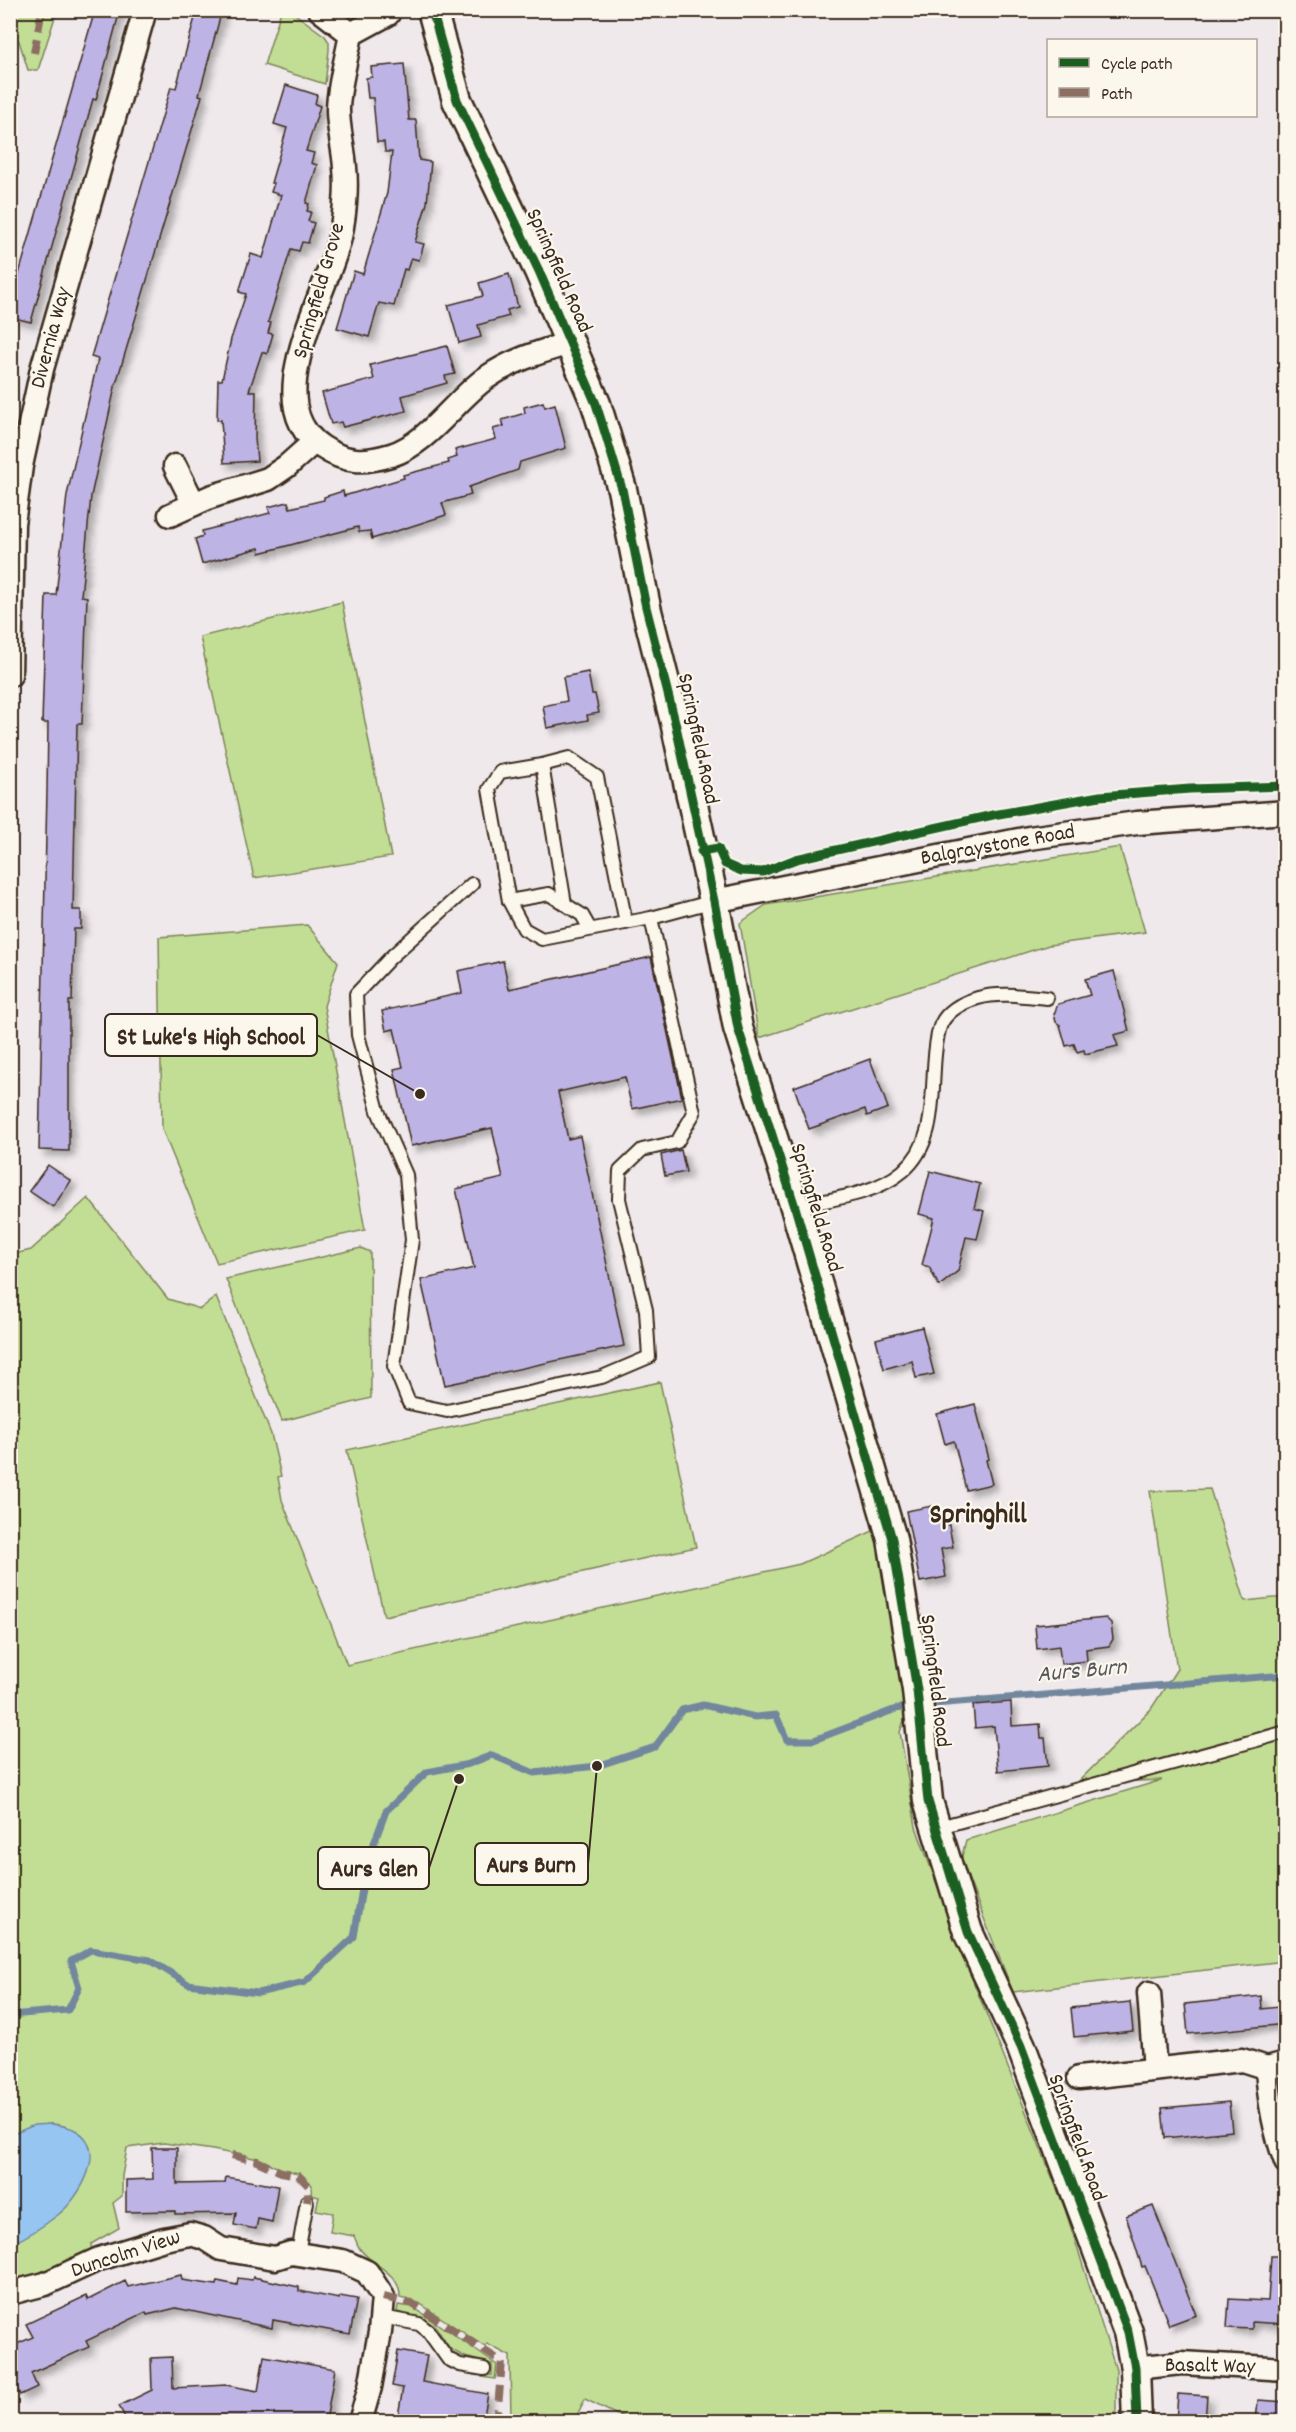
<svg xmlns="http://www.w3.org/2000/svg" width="1296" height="2432" font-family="Dekko,sans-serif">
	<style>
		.green { fill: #c2de95; stroke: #7e845a; stroke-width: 1.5 }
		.water { fill: #96c5f1; stroke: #72879d; stroke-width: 1.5 }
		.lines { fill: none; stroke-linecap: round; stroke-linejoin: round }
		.stream { stroke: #72879d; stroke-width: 7 }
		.building { fill: #beb3e5; stroke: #3b2a1e; stroke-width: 1.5; filter: url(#shadow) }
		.service-casing { stroke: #3b2a1e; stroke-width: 16 }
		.minor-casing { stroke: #3b2a1e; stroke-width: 27 }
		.tertiary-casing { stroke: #3b2a1e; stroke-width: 33 }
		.service { stroke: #fbf7ec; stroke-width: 12 }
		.minor { stroke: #fbf7ec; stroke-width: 22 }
		.tertiary { stroke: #fbf7ec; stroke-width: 28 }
		.quiet { stroke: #8d6e63; stroke-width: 8; stroke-dasharray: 15 8; stroke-linecap: butt }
		.cycleway-casing { stroke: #fbf7ec; stroke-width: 13 }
		.cycleway { stroke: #1b5e20; stroke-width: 9 }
		.labels { text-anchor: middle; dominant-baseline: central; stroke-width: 4.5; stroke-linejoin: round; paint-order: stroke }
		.street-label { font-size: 22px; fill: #3b2a1e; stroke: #fbf7ec }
		.water-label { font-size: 24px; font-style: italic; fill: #56585d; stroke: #fbf7ec }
		.district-label { font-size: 28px; font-weight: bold; fill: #3b2a1e; stroke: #fbf7ec }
		.leader { fill: none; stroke: #3b2a1e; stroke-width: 2 }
		.callout-dot { fill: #3b2a1e; stroke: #fbf7ec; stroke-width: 2 }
		.callout { fill: #fbf7ec; stroke: #3b2a1e; stroke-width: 2 }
		.callout-label { font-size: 24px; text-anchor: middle; font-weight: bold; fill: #3b2a1e }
	</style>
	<defs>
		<filter id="shadow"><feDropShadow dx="5.5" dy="5.5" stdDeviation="3" flood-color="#0004"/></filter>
	</defs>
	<rect width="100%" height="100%" fill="#efe9eb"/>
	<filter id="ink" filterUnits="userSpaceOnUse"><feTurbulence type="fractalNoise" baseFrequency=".0167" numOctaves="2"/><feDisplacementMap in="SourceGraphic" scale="12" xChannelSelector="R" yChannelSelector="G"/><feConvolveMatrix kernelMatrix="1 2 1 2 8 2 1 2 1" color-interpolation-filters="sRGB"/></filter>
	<g filter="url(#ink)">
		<g class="green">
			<path d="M11,10L57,11L38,70H28L19,41L11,37Z"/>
			<path d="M281,11H291L325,36L329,42V50L325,84L264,65Z"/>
			<path d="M342,602L391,857L254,878L200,637Z"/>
			<path d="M1120,847L1145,932L1049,945L759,1038L740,923L766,905Z"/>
			<path d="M307,925L338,962L324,1006L365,1230L217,1263L162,1129L159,937Z"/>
			<path d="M88,1198L168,1299L200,1309L216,1297L271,1434L281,1476L278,1477L282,1500L347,1665L800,1564L875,1530L907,1712L900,1732L916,1827L961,1951L1065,2209L1116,2370V2421L640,2422L615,2414L585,2399L574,2421H511L510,2356L487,2344L485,2347L419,2303L400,2298C401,2272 373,2267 360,2249C357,2245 356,2240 354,2236L330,2232L333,2213L316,2210L319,2197L311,2195L312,2185L298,2173L281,2169L259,2159L213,2150L164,2143L127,2148L122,2176V2196L113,2203L119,2228L91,2244L92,2251L11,2285V2244L60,2213L90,2147C67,2115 43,2122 11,2135L10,1255L31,1250Z"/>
			<path d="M361,1248L370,1252L371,1398L282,1421L226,1279Z"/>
			<path d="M660,1382L696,1547L384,1616L347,1450Z"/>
			<path d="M1210,1489L1245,1601L1285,1597V1961L1013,1992L961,1860L966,1840L1162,1780L1076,1784L1151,1709L1177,1669L1150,1491Z"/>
			<path d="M398,2305L413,2307L497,2365L495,2379L482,2377V2375H492V2364L465,2357L450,2349L436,2327L421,2317L397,2312Z"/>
		</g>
		<path class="water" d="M50,2124C59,2125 69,2126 77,2131C109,2150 79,2198 59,2214C45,2225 27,2237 11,2244V2135L34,2125Z"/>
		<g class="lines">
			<g class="stream">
				<path d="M923,1705L1286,1675"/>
				<path d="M10,2015L68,2010L79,1988L71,1961L91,1950L150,1960L188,1984L258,1993L305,1982L354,1937L366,1865L386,1811L427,1772L469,1764L492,1755L534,1773L597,1766L655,1747L682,1710L703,1705L755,1717L776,1715L787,1740H814L896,1709L912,1706"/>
			</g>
		</g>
		<g class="building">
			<path d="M95,10H120L96,100L93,99L31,322L10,317V305Z"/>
			<path d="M197,10H222L199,95L202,96L115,387L91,496L81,596L87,597L82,724H77L73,910H81V929H74L72,1001H69V1151L39,1150L47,791L48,723H42L46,595H56L67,495L98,359L91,357L171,87L176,88Z"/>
			<path d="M404,64L409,120H416L419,160L431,162L427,203L415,242L424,244L419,260L411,258L407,270L404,269L394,306L379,303L369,337L337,328L354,271L363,274L387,193L392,152H385L384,142H377L373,98H368L366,78L372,77L371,67Z"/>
			<path d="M286,85L317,95L315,104L320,106L306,151L314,153L311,163L317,165L306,203L309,204L307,211L311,212L308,221L314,223L308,243L302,242L299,251L291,249L268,322L271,323L268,333L273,334L267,354L262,352L249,391H256L255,438L257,461L224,463L221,420H217L218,380H222L231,339L246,294L239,292L251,254L263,258L281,195L271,192L274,183H271L287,128L274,124Z"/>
			<path d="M509,274L518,307L507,310L509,316L478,325L481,337L459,343L448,305L483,296L479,283Z"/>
			<path d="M447,346L455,374L445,376L447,383L402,396L406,411L343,427L341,422L331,424L322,393L374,379L370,365Z"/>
			<path d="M543,402L545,407L555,404L566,448L520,462L518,470L469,487L471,495L442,503L446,515L372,539L370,531L359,532L358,527L260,553L259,548L202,564L195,539L203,536L202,531L270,513L268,507L288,502L290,508L324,500V497L343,491L344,496L404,478L403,475L449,463L448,460L457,457L455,450L496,439L493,429L504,426L502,420L525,413L524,407Z"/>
			<path d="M588,672L592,694H595L599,713L587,715L588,720L547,728L543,706L567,701L563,677Z"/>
			<path d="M651,957L682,1098L632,1109L625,1077L558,1092L568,1139L580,1136L624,1346L445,1385L421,1280L474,1268L456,1189L503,1178L492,1128L411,1146L394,1069L403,1067L394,1029L386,1031L382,1011L462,993L458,971L503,961L509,989Z"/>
			<path d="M1114,971L1129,1031L1114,1035L1118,1046L1085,1054L1084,1050L1077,1052L1074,1044L1066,1046L1060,1025L1056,1022L1054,1014L1058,1004L1090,995L1085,979Z"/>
			<path d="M870,1059L888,1108L867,1116L865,1109L809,1129L794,1087Z"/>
			<path d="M681,1150L686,1172L665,1176L661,1155Z"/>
			<path d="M48,1165L71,1181L53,1207L29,1191Z"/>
			<path d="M930,1171L980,1184L974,1208L984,1211L977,1239L966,1237L958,1271L939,1286L929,1267L922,1265L934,1218L919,1214Z"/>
			<path d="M922,1327L934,1374L916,1378L912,1361L884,1369L876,1339Z"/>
			<path d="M975,1404L989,1459L986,1460L992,1484L966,1490L954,1441L945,1444L937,1414Z"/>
			<path d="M932,1506L936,1522L948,1520L953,1547L941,1549L946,1577L920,1582L906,1511Z"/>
			<path d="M1106,1618L1111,1623L1113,1639L1109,1646L1086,1649L1087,1661L1061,1664L1059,1646L1037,1649L1035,1625Z"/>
			<path d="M1011,1702L1012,1726L1040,1724L1041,1738H1045L1048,1766L998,1771L994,1726L975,1728L973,1705Z"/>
			<path d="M1261,1996L1262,2009L1286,2006V2024L1188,2034L1185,2004Z"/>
			<path d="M1130,2002L1133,2031L1074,2037L1071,2008Z"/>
			<path d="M1229,2102L1232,2131L1165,2138L1162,2108Z"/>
			<path d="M152,2148H177V2184L225,2183L226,2177L278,2186L272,2222L258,2219L256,2229L234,2225L236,2213L175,2214V2211L126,2212V2180L153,2179Z"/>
			<path d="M1153,2206L1196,2315L1169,2325L1145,2266L1142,2267L1126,2216Z"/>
			<path d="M1271,2256H1286V2324L1252,2322V2329L1227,2328L1229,2299L1268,2301Z"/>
			<path d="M181,2275L182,2280L216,2285L217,2281L237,2285L238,2278L252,2280L253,2277L299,2287V2291L339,2299L340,2296L357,2299L350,2334L273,2320L272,2328L176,2308L147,2315L146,2312L86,2341L89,2347L31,2373L37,2387L20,2395L10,2372V2347L33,2337L26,2324L86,2296L88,2300L125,2281L128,2287Z"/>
			<path d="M398,2351L427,2356L422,2382L488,2394L483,2421H397L403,2388L392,2386Z"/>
			<path d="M264,2356L335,2369L326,2421H239L220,2418L127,2421L119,2406L152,2390L151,2358L172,2357L173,2388L226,2385L258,2391Z"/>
			<path d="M1178,2394L1207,2396L1205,2421H1176Z"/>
			<path d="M1258,2400L1286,2402V2421H1256Z"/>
		</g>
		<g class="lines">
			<g class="service-casing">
				<g id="service">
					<path d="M542,765L565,904"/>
					<path d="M472,884L391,957L356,994L358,1035L378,1111L406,1175L412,1240L394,1366L409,1403L447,1411L602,1377L649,1357L646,1310L619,1199L620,1171L642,1150L677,1142L694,1113L651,918"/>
					<path d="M509,901L549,894L582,915L590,929"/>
					<path d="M626,923L597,777L569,758L542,765L500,772L489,789L509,901L524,929L542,939L651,918L714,901"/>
					<path d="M795,1207C830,1199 875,1195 903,1171C937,1142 931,1095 935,1055C936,1046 937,1033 941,1024C948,1010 964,1002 978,998C1000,992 1025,996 1047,998"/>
					<path d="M936,1828L1286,1732"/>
					<path d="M298,2253L307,2202"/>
					<path d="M382,2317L419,2324L428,2331L448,2359L460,2365L484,2369"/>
				</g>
			</g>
			<g class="minor-casing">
				<g id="minor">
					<path d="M320,10L351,34"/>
					<path d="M388,14L351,34C347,57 338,87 338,110C338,129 344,149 345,168C347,187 345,209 342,227C334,285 253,402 322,447C346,463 364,463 391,455C428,444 455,400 486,378C512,360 540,352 569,343"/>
					<path d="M175,466L194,504"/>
					<path d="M170,515L210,497L268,479L287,466L314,442"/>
					<path d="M10,675L13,524L21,466L42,369L145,10"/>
					<path d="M714,901L1029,838L1137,823L1286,812"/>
					<path d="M1149,1993L1155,2069"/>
					<path d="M1286,2063L1267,2068C1269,2101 1274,2130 1286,2162"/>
					<path d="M1079,2078L1242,2060L1267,2068"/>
					<path d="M10,2293L45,2284L99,2259L164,2239L190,2234L204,2238L221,2249L275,2258L291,2253L343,2261L367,2272L383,2297L380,2332L370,2387L360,2422"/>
					<path d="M1135,2368L1181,2363L1286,2369"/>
				</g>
			</g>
			<g class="tertiary-casing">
				<path id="tertiary" d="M432,10L457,100L539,271L596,404L606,436L622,489L646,607L675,722L714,901L738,1028L795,1207L892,1539L917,1690L928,1801L968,1932L1021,2046L1128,2332L1135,2368L1137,2422"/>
			</g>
			<use href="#service" class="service"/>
			<use href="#minor" class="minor"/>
			<use href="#tertiary" class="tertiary"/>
			<g class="quiet">
				<path d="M34,53L42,10"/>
				<path d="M232,2155L257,2161L281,2172L298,2175L309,2186L307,2202"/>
				<path d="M383,2297L411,2303L502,2362L498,2407L494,2422"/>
			</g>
			<g class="cycleway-casing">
				<g id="cycleway">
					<path d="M432,10L457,100L539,271L596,404L606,436L622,489L646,607L675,722L714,901L738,1028L795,1207L892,1539L917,1690L928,1801L968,1932L1021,2046L1128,2332L1135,2368L1137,2422"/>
					<path d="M701,851L718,848L725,864L741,871L763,872L796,859L993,815L1100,796L1190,789L1286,786"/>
				</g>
			</g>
			<use href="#cycleway" class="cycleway"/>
		</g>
	</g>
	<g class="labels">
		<g class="street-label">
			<text transform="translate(558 271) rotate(66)">Springfield Road</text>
			<text transform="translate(320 291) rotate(-74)">Springfield Grove</text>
			<text transform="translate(52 338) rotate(-75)">Divernia Way</text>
			<text transform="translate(697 739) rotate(78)">Springfield Road</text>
			<text transform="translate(998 846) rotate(-10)">Balgraystone Road</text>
			<text transform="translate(815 1208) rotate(73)">Springfield Road</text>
			<text transform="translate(934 1681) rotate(83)">Springfield Road</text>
			<text transform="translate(1076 2138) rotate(70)">Springfield Road</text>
			<text transform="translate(126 2255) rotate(-18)">Duncolm View</text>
			<text transform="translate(1210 2367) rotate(1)">Basalt Way</text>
		</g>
		<g class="water-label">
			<text transform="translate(1082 1672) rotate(-5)">Aurs Burn</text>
		</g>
		<g class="district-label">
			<text x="978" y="1517">Springhill</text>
		</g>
	</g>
	<path class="leader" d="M420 1094L317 1035M597 1766L588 1864M459 1779L429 1868"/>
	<g class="callout-dot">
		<circle cx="420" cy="1094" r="6"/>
		<circle cx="597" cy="1766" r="6"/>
		<circle cx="459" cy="1779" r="6"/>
	</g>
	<g class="callout">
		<rect x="105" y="1014" width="212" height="42" rx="6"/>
		<rect x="475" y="1843" width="113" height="42" rx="6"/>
		<rect x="318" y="1847" width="111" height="42" rx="6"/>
	</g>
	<g class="callout-label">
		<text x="211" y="1044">St Luke's High School</text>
		<text x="531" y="1872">Aurs Burn</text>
		<text x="374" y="1876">Aurs Glen</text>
	</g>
	<rect width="1296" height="2432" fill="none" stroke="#fbf7ec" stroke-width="36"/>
	<rect x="18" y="18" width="1260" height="2396" fill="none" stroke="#3b2a1e" stroke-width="2" filter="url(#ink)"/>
	<rect x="1047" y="39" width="210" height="78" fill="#fbf7ec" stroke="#aea59a" stroke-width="1.5"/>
	<rect x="1059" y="58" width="30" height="9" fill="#1b5e20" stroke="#aea59a" stroke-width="1.5"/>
	<text x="1101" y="69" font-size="18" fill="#3b2a1e">Cycle path</text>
	<rect x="1059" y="88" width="30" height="9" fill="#8d6e63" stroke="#aea59a" stroke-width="1.5"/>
	<text x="1101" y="99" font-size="18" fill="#3b2a1e">Path</text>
</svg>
